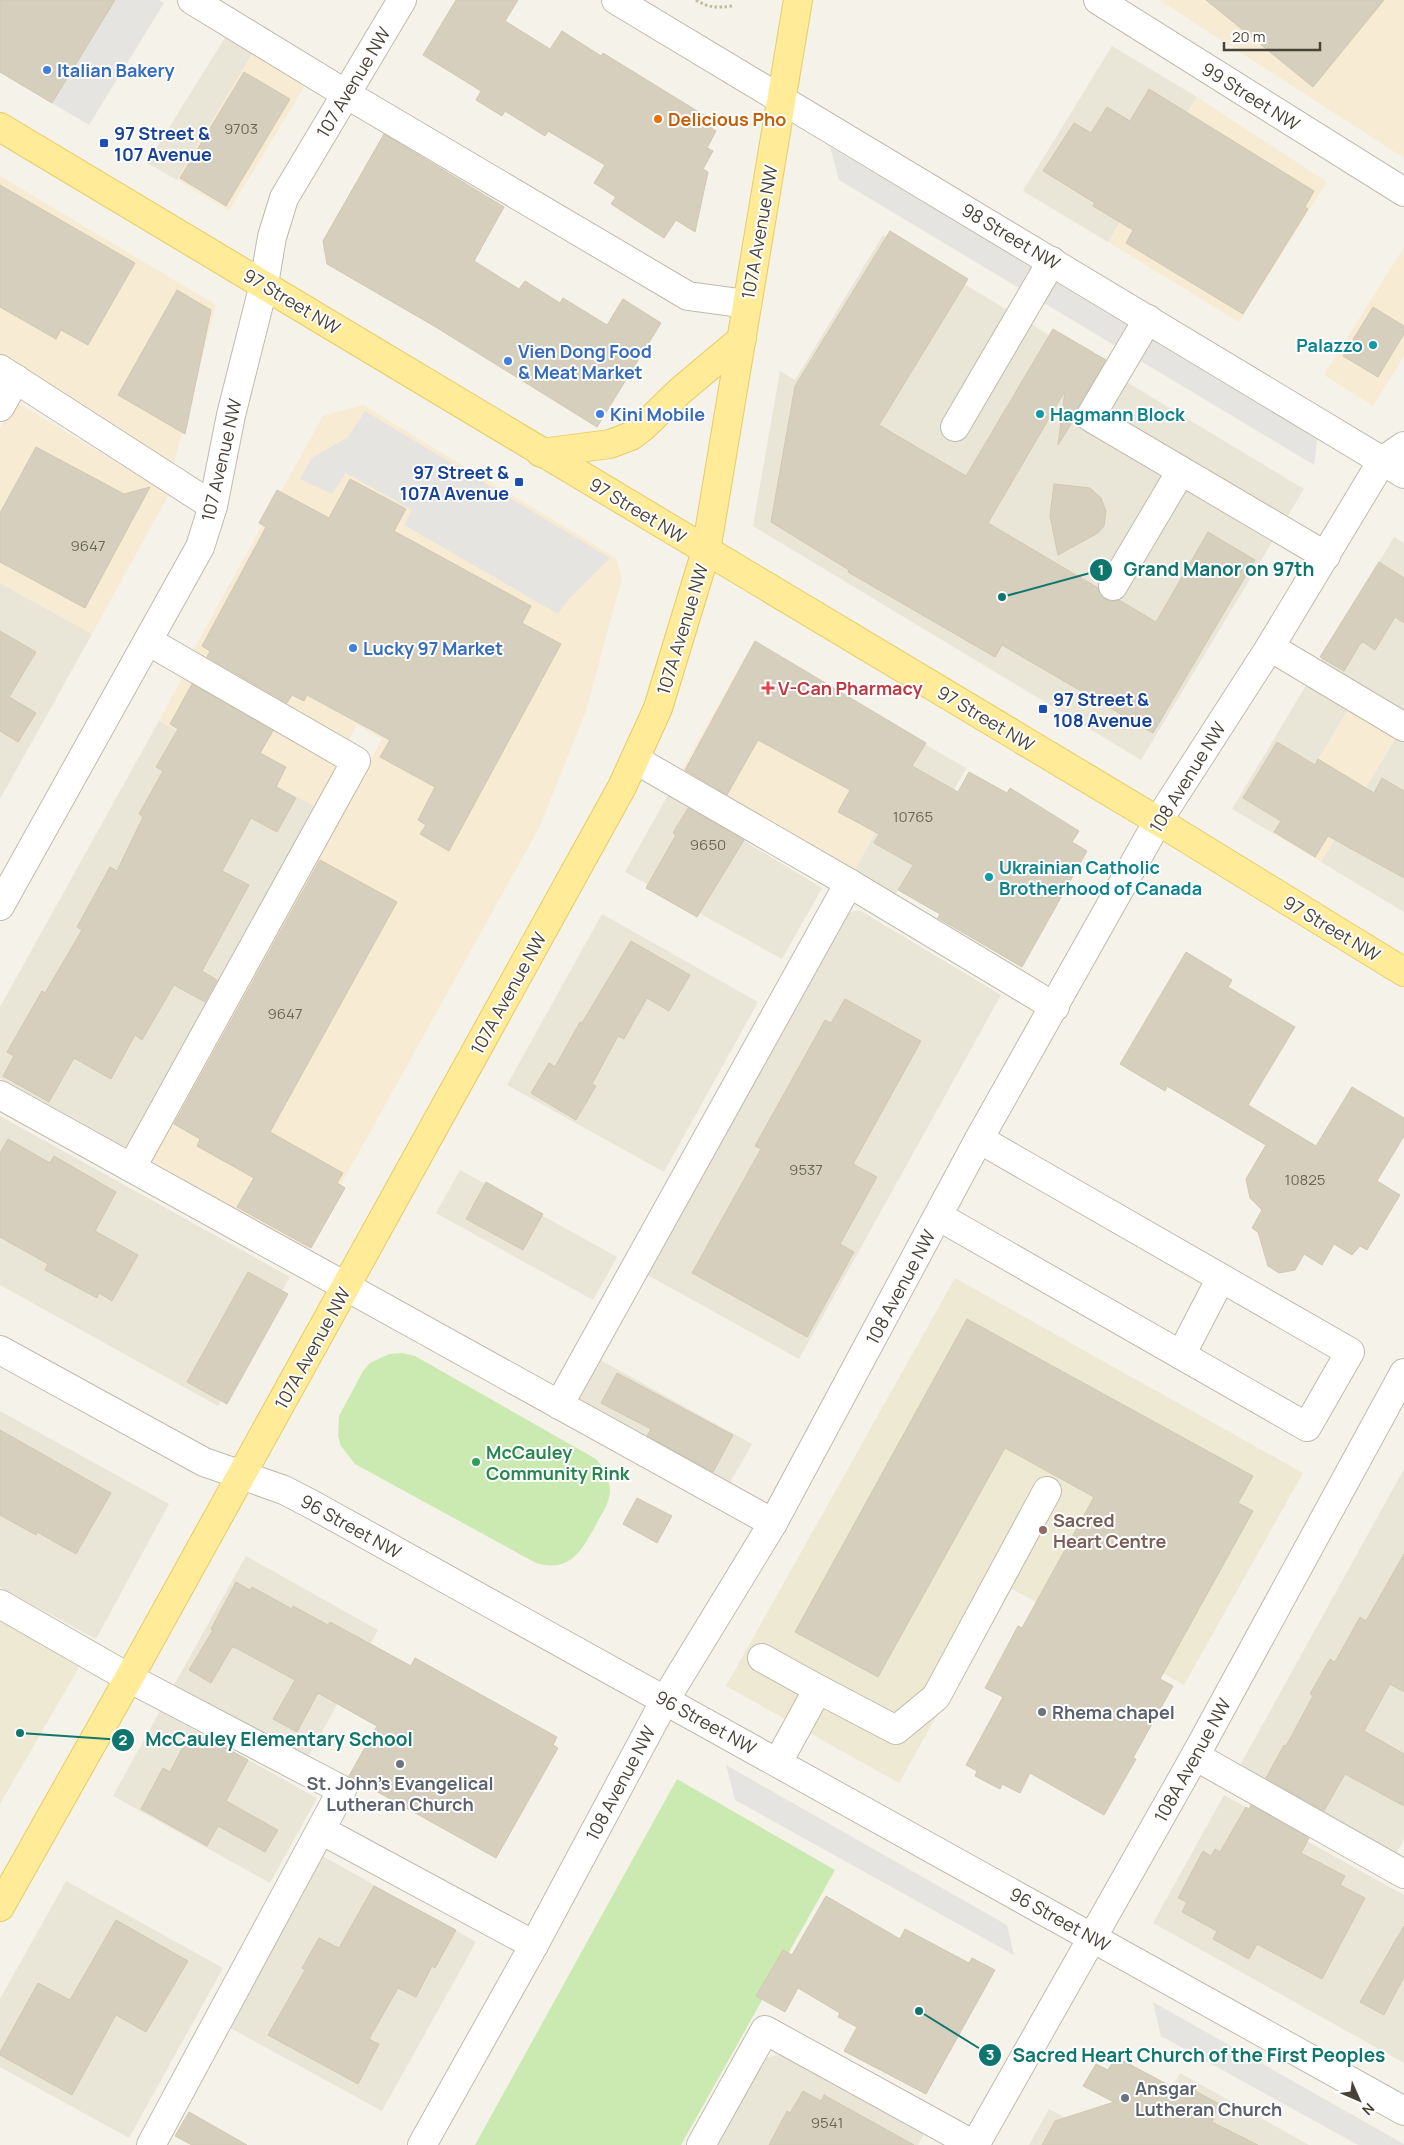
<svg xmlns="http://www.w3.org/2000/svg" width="1404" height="2145" font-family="Manrope,sans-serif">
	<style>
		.residential { fill: #e9e5d7 }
		.commercial { fill: #f7ebd4 }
		.education { fill: #eee9d2 }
		.green { fill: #cbeab1 }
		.parking { fill: #e6e4e0 }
		.building { fill: #d7cfbe; stroke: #d2c8b1 }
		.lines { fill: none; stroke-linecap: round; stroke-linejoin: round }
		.minor-casing { stroke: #c1bbab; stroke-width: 30 }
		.major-casing { stroke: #e7cc64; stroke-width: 30 }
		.path { stroke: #c3b99c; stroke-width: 3; stroke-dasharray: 2.5 2.5; stroke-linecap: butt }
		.minor { stroke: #fff; stroke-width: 28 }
		.major { stroke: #ffeb98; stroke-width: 28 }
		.shop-dot { fill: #3f7fe0; stroke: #fff; stroke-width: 2 }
		.food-dot { fill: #e8710a; stroke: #fff; stroke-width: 2 }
		.transit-dot { fill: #1a4fb4; stroke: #fff; stroke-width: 2 }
		.culture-dot { fill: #0f9aa8; stroke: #fff; stroke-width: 2 }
		.health-dot { fill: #e0444e; stroke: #fff; stroke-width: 2 }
		.leisure-dot { fill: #2e9e5b; stroke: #fff; stroke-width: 2 }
		.education-dot { fill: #8d6e63; stroke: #fff; stroke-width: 2 }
		.worship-dot { fill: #6b7280; stroke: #fff; stroke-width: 2 }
		.labels { text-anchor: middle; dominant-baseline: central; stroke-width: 4; stroke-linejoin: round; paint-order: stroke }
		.number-label { font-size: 15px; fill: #6c6659 }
		.shop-label { font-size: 18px; font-weight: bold; fill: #366cbe; stroke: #fff; text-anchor: start }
		.street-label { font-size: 18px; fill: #494337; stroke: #fff }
		.food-label { font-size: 18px; font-weight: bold; fill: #c56008; stroke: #fff; text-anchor: start }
		.transit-label { font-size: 18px; font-weight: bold; fill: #164399; stroke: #fff; text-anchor: start }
		.culture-label { font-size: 18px; font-weight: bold; fill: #0d838f; stroke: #fff; text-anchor: start }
		.health-label { font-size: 18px; font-weight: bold; fill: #be3a42; stroke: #fff; text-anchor: start }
		.leisure-label { font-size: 18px; font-weight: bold; fill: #27864d; stroke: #fff; text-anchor: start }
		.education-label { font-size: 18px; font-weight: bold; fill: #785e54; stroke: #fff; text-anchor: start }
		.worship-label { font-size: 18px; font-weight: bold; fill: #5b616d; stroke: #fff; text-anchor: start }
		.leader { fill: none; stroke: #0f766e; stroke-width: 2 }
		.callout-dot { fill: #0f766e; stroke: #fff; stroke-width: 2 }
		.mark-label { font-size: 15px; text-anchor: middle; font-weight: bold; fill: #fff }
		.callout-label { font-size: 19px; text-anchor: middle; font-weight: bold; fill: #0f766e; stroke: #fff; stroke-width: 4; stroke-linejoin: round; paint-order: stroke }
	</style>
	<rect width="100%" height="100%" fill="#f5f2e9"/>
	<g class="residential">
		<path d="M228,33L255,49L177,180L147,163Z"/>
		<path d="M1112,46L1197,97L1108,242L1023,191Z"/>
		<path d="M883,235L1304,489L1141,760L753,526L780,371L795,380Z"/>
		<path d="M1394,537L1404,543V711L1402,714L1319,664Z"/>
		<path d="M0,583L92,634L0,799Z"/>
		<path d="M1308,682L1349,708L1274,834L1232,809Z"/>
		<path d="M159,721L316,807L127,1148L0,1078V1007Z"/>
		<path d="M1397,736L1404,741V912L1321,862Z"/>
		<path d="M924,744L966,768L894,897L853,873Z"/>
		<path d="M668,795L822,888L782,959L625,872Z"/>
		<path d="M859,910L1001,995L799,1359L642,1272L840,915Z"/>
		<path d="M602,914L758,1002L664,1172L507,1085Z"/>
		<path d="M0,1116L290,1277L218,1406L0,1285Z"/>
		<path d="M460,1170L617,1257L593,1300L436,1213Z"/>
		<path d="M595,1357L752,1444L728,1486L571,1400Z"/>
		<path d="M0,1411L169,1504L96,1639L0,1587Z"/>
		<path d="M1404,1469V1839L1395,1856L1238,1769Z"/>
		<path d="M246,1556L378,1630L307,1759L174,1685Z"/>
		<path d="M160,1711L317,1798L270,1883L113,1796Z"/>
		<path d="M1224,1795L1404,1895V2063L1153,1923Z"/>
		<path d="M319,1854L476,1942L382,2111L225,2025Z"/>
		<path d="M66,1881L223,1968L129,2138L0,2067V1999Z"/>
		<path d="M780,2054L924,2134L918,2145H713L760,2060Z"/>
		<path d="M1180,2073L1309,2145H1140Z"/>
		<path d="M1049,2109L1115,2145H1029Z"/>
	</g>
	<g class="commercial">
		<path d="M1159,0H1404V158Z"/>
		<path d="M255,49L308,81L229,211L177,180Z"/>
		<path d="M1197,97L1327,182L1239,322L1108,242Z"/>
		<path d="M0,176L216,305L174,463L0,358Z"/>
		<path d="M1404,247V356L1373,406L1324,375Z"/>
		<path d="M15,401L169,494L92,634L0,583V429Z"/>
		<path d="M363,405L616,558L622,578L586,711L540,826L304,1251L147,1164L382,739L357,725L348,742L191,654L323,416Z"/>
		<path d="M766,648L924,744L853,873L682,770L747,653Z"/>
		<path d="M182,678L339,765L316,807L159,721Z"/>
		<path d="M1349,708L1397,736L1321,862L1274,834Z"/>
	</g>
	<g class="education">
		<path d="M955,1278L1303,1473L1184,1685L1009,1587L899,1783L726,1686Z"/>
		<path d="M0,1617L82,1662L0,1804Z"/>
	</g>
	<g class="green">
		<path d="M402,1353L415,1356L596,1459C604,1468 610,1478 610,1491C610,1502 602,1513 597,1523C582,1550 571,1573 536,1563L355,1464L341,1446L338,1436L339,1416L363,1371L370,1363L389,1354Z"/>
		<path d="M677,1779L835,1870L681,2145H475Z"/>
	</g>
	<g class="parking">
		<path d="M114,0H159L164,3L89,125L52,103Z"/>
		<path d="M830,147L1318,434L1314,465L839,180Z"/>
		<path d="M365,411L610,558L566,602L558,614L404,525L412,510L346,473L332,494L300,479L312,458L348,437Z"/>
		<path d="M726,1765L1007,1925L1014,1955L735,1800Z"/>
		<path d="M1153,2002L1404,2144V2145H1358L1161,2036Z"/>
	</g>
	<g class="building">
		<path d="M0,0H115L52,103L0,72Z"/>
		<path d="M456,0H518L505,21L550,49L562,31L601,56L603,53L715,122L712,129L716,131L707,148L713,151L703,169L708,172L695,232L676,220L664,238L611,204L616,197L594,183L605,165L548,131L545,136L505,111L502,116L476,100L481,91L423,55Z"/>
		<path d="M1206,0H1384L1313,87Z"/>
		<path d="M244,72L290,99L226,206L180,178Z"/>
		<path d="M1149,89L1314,191L1305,207L1308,209L1243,314L1126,243L1133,230L1093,206L1095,203L1043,171L1074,123L1091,133L1107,107L1130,121Z"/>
		<path d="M384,134L504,207L474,261L519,289L525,281L560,303L563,298L607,325L623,299L661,323L597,427L434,326L327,264L323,241Z"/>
		<path d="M0,185L135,263L88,345L61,330L56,339L0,307Z"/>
		<path d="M890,231L968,279L879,425L966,476L1053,329L1106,360L1077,409L1075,418L1058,445L1065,391L988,523L1098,588L1100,594L1105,599L1112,602L1119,600L1156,622L1208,532L1255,560L1153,733L1002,645L995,657L848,572L849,570L771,522L795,386Z"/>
		<path d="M177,290L211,310L185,434L118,395Z"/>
		<path d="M1373,307L1404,326V334L1378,377L1343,356Z"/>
		<path d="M36,447L124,494L150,487L85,608L0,562V513Z"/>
		<path d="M350,479L406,509L394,531L531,606L522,623L561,644L449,851L420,834L426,825L418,820L435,787L380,757L390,740L307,695L304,701L292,695L287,703L207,657L210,651L202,646L266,527L259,523L277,490L329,518Z"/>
		<path d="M1054,484L1090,488L1101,498L1106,511L1104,526L1098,533L1058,555L1050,516Z"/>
		<path d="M1379,562L1404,578V623L1395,617L1375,650L1363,642L1360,644L1344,671L1320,657Z"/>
		<path d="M0,631L36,652L9,697L36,713L18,742L0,731Z"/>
		<path d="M755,641L926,743L912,766L958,792L969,772L1007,793L1010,788L1079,831L1072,842L1087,851L1022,967L938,918L940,914L898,890L913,865L874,843L879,834L838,812L850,790L758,740L727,795L685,770Z"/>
		<path d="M192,684L273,731L260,753L286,767L276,787L296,798L277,832L251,818L222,871L249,885L202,971L217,980L205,1002L174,985L142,1040L135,1035L111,1079L74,1058L49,1102L3,1076L14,1056L7,1052L42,991L45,993L82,930L77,927L110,867L117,871L143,817L139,814L163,771L156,767L178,729L170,724Z"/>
		<path d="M1277,742L1315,765L1318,759L1374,793L1382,778L1404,791V878L1328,836L1315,857L1274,832L1281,821L1243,798Z"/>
		<path d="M688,808L744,840L697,917L646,888L676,835L673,833Z"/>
		<path d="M320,860L397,902L270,1132L343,1173L337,1183L345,1188L311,1248L237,1207L254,1178L197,1146L200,1139L174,1124Z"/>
		<path d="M631,941L690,975L669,1011L647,998L624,1039L618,1036L592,1084L596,1086L576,1120L531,1093L549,1063L555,1067L580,1022L582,1023Z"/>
		<path d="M1186,952L1232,980L1228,987L1295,1027L1248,1105L1316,1146L1352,1087L1404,1118V1136L1377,1181L1400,1195L1367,1250L1360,1246L1352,1255L1334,1244L1322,1265L1304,1254L1295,1270L1279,1273L1268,1266L1258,1232L1252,1228L1262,1210L1250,1198L1246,1179L1266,1145L1167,1086L1165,1091L1120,1064Z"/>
		<path d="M845,999L921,1041L853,1164L877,1177L840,1244L854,1252L807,1337L692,1273L761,1149L755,1146L825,1020L831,1023Z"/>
		<path d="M8,1139L50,1163L54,1156L116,1192L95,1231L138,1255L112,1301L99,1293L97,1298L45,1270L48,1264L0,1237V1153Z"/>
		<path d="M486,1182L543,1214L523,1250L466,1219Z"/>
		<path d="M248,1272L288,1294L227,1404L187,1382Z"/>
		<path d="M967,1319L1253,1476L1238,1503L1253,1511L1160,1679L1173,1686L1133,1758L1136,1759L1104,1815L1030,1773L1020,1793L1002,1784L1000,1789L975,1776L977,1771L966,1765L1003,1697L985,1688L1018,1626L1022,1628L1094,1497L1005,1448L878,1677L795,1632Z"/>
		<path d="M617,1373L733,1435L713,1472L647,1436L651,1429L601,1403Z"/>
		<path d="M0,1430L111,1493L76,1554L37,1532L36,1535L0,1515Z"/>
		<path d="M637,1498L672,1516L657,1543L623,1524Z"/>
		<path d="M1404,1554V1692L1390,1684L1364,1731L1404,1754V1806L1345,1774L1324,1811L1266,1778L1284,1745L1286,1746L1313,1696L1310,1694L1330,1659L1335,1662L1360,1617L1366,1621Z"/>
		<path d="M236,1582L250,1590L252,1587L292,1609L293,1606L328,1625L330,1622L411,1666L415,1658L557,1737L553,1745L558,1748L496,1858L349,1776L377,1726L318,1693L297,1732L273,1719L295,1680L236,1648L232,1647L211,1683L189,1670L213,1630L211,1629Z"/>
		<path d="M200,1734L248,1760L226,1801L278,1830L265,1852L218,1826L207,1846L141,1809L163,1768L170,1772L186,1741L194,1745Z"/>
		<path d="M1251,1805L1309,1838L1301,1853L1345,1876L1340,1885L1365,1898L1322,1979L1257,1944L1249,1959L1213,1939L1217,1931L1182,1912L1187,1902L1178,1898L1203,1851L1211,1856L1215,1849L1220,1852L1246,1807L1249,1809Z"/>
		<path d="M374,1886L456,1930L435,1968L432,1966L416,1997L398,1988L369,2039L379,2044L358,2084L268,2035L305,1970L302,1968L319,1938L339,1948Z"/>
		<path d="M826,1896L900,1939L905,1929L969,1963L972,1958L995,1970L926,2094L844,2051L857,2027L838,2017L840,2013L798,1988L785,2012L756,1996L783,1950L792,1955Z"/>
		<path d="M116,1920L188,1961L146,2032L116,2015L72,2095L0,2055V2052L38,1983L70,2000Z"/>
		<path d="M1404,1926V1977L1384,2015L1360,2002Z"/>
		<path d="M1116,2057L1189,2096L1192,2089L1219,2104L1212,2122L1258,2145H1042L1055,2121L1114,2102L1083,2086L1096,2064L1108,2070Z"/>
		<path d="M803,2091L821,2101L824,2095L914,2145H769L787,2111L790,2113Z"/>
		<path d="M189,2112L247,2145H192L175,2136Z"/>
	</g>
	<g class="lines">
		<g class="minor-casing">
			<g id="minor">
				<path d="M192,0L346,94L688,296L747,304"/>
				<path d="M616,0L1404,474"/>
				<path d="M1098,0L1404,192"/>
				<path d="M1148,319L1090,417L1326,556"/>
				<path d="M0,369L213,506"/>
				<path d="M0,407L16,379"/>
				<path d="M955,427L1052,261"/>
				<path d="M1113,586L1181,471"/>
				<path d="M1270,647L1404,727"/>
				<path d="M636,760L849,883L1055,1007"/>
				<path d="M0,906L200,547L213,506L231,415L264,284L272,237L284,198L402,0"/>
				<path d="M0,1095L773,1523"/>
				<path d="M132,1167L356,761L148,641"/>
				<path d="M938,1216L1307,1427L1350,1352L979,1139"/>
				<path d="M0,1350L204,1462L284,1490L313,1505L1404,2111"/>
				<path d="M1181,1355L1221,1278"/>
				<path d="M559,1405L849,883"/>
				<path d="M0,1604L129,1678L342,1790L151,2145"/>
				<path d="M762,1658L818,1689"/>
				<path d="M1195,1756L1404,1874"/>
				<path d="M778,1762L818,1689L896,1730L936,1697L1047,1491"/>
				<path d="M321,1830L534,1945"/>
				<path d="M422,2145L534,1945L665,1700L773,1523L979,1139L1158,821L1270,647L1382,461L1404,446"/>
				<path d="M701,2145L765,2030L974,2145"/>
				<path d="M975,2145L1195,1756L1404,1373"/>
			</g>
		</g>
		<g class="major-casing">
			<g id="major">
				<path d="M0,127L1158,821L1404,972"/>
				<path d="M541,453L610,444L631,436L643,427L680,391L742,339"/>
				<path d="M0,1907L129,1678L622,787L658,708L706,551L798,0"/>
			</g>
		</g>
		<path class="path" d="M696,0C708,8 718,8 732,6"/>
		<use href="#minor" class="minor"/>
		<use href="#major" class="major"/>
	</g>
	<g class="shop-dot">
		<circle cx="47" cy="70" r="5"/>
		<circle cx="508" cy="361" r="5"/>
		<circle cx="600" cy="414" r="5"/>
		<circle cx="353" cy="648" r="5"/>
	</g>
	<circle class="food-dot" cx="658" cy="119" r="5"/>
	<g class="transit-dot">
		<rect x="99" y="138" width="10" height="10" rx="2.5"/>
		<rect x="514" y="477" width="10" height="10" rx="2.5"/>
		<rect x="1038" y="704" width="10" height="10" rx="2.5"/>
	</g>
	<g class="culture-dot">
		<circle cx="1373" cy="345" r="5"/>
		<circle cx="1040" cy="414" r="5"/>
		<circle cx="989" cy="877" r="5"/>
	</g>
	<path class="health-dot" d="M765.5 680.5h5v5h5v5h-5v5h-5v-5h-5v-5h5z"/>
	<circle class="leisure-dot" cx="476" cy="1462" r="5"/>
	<circle class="education-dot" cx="1043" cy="1530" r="5"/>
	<g class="worship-dot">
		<circle cx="1042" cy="1712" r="5"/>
		<circle cx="400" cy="1764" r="5"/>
		<circle cx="1125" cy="2098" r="5"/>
	</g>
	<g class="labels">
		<g class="number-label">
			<text x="241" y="128">9703</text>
			<text x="88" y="545">9647</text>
			<text x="913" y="816">10765</text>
			<text x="708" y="844">9650</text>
			<text x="285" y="1013">9647</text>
			<text x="806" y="1169">9537</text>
			<text x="1305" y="1179">10825</text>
			<text x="827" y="2122">9541</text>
		</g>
		<g class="shop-label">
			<text x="57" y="70">Italian Bakery</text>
			<text x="518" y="351">Vien Dong Food<tspan x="518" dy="21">&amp; Meat Market</tspan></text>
			<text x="610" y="414">Kini Mobile</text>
			<text x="363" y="648">Lucky 97 Market</text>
		</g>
		<g class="street-label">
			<text transform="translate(353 82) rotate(-59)">107 Avenue NW</text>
			<text transform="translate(1251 96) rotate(32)">99 Street NW</text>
			<text transform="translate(759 232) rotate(-80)">107A Avenue NW</text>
			<text transform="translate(1011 236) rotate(31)">98 Street NW</text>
			<text transform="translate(292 301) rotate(31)">97 Street NW</text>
			<text transform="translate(221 460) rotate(-77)">107 Avenue NW</text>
			<text transform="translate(638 510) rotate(31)">97 Street NW</text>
			<text transform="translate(682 629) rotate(-73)">107A Avenue NW</text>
			<text transform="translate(986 718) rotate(31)">97 Street NW</text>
			<text transform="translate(1187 777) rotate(-58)">108 Avenue NW</text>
			<text transform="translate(1332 928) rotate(31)">97 Street NW</text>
			<text transform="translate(508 993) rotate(-61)">107A Avenue NW</text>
			<text transform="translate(900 1287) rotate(-62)">108 Avenue NW</text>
			<text transform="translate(312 1348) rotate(-61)">107A Avenue NW</text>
			<text transform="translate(351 1526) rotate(29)">96 Street NW</text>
			<text transform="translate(706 1722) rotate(29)">96 Street NW</text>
			<text transform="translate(1192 1760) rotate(-61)">108A Avenue NW</text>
			<text transform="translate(620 1783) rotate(-62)">108 Avenue NW</text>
			<text transform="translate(1060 1919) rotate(29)">96 Street NW</text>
		</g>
		<g class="food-label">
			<text x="668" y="119">Delicious Pho</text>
		</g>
		<g class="transit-label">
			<text x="114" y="133">97 Street &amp;<tspan x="114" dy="21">107 Avenue</tspan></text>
			<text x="509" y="472" text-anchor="end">97 Street &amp;<tspan x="509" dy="21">107A Avenue</tspan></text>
			<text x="1053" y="699">97 Street &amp;<tspan x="1053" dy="21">108 Avenue</tspan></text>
		</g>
		<g class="culture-label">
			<text x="1363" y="345" text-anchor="end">Palazzo</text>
			<text x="1050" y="414">Hagmann Block</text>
			<text x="999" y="867">Ukrainian Catholic<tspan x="999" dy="21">Brotherhood of Canada</tspan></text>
		</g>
		<g class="health-label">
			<text x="778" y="688">V-Can Pharmacy</text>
		</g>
		<g class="leisure-label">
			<text x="486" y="1452">McCauley<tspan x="486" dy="21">Community Rink</tspan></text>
		</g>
		<g class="education-label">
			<text x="1053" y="1520">Sacred<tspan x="1053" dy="21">Heart Centre</tspan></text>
		</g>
		<g class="worship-label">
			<text x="1052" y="1712">Rhema chapel</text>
			<text x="400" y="1783" text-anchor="middle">St. John's Evangelical<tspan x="400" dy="21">Lutheran Church</tspan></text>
			<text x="1135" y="2088">Ansgar<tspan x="1135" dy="21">Lutheran Church</tspan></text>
		</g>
	</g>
	<path class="leader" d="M1002 597L1101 570M20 1733L123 1740M919 2011L990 2055"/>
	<g class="callout-dot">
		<circle cx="1002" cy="597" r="5"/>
		<circle cx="20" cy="1733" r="5"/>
		<circle cx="919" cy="2011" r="5"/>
		<circle cx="1101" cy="570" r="12"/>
		<circle cx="123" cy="1740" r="12"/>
		<circle cx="990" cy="2055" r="12"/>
	</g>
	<g class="mark-label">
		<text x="1101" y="575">1</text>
		<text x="123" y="1745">2</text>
		<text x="990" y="2060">3</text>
	</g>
	<g class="callout-label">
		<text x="1219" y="576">Grand Manor on 97th</text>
		<text x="279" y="1746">McCauley Elementary School</text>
		<text x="1199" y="2062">Sacred Heart Church of the First Peoples</text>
	</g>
	<g transform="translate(1359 2100) rotate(135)" stroke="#ffffff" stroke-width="4" paint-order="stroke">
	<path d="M0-4L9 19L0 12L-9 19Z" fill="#494337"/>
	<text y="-8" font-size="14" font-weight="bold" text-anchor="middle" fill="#494337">N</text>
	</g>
	<path d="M1224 42v8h96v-8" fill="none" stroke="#494337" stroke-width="2.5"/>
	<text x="1232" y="42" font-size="15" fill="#494337" stroke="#ffffff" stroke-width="4" paint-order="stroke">20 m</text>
</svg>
